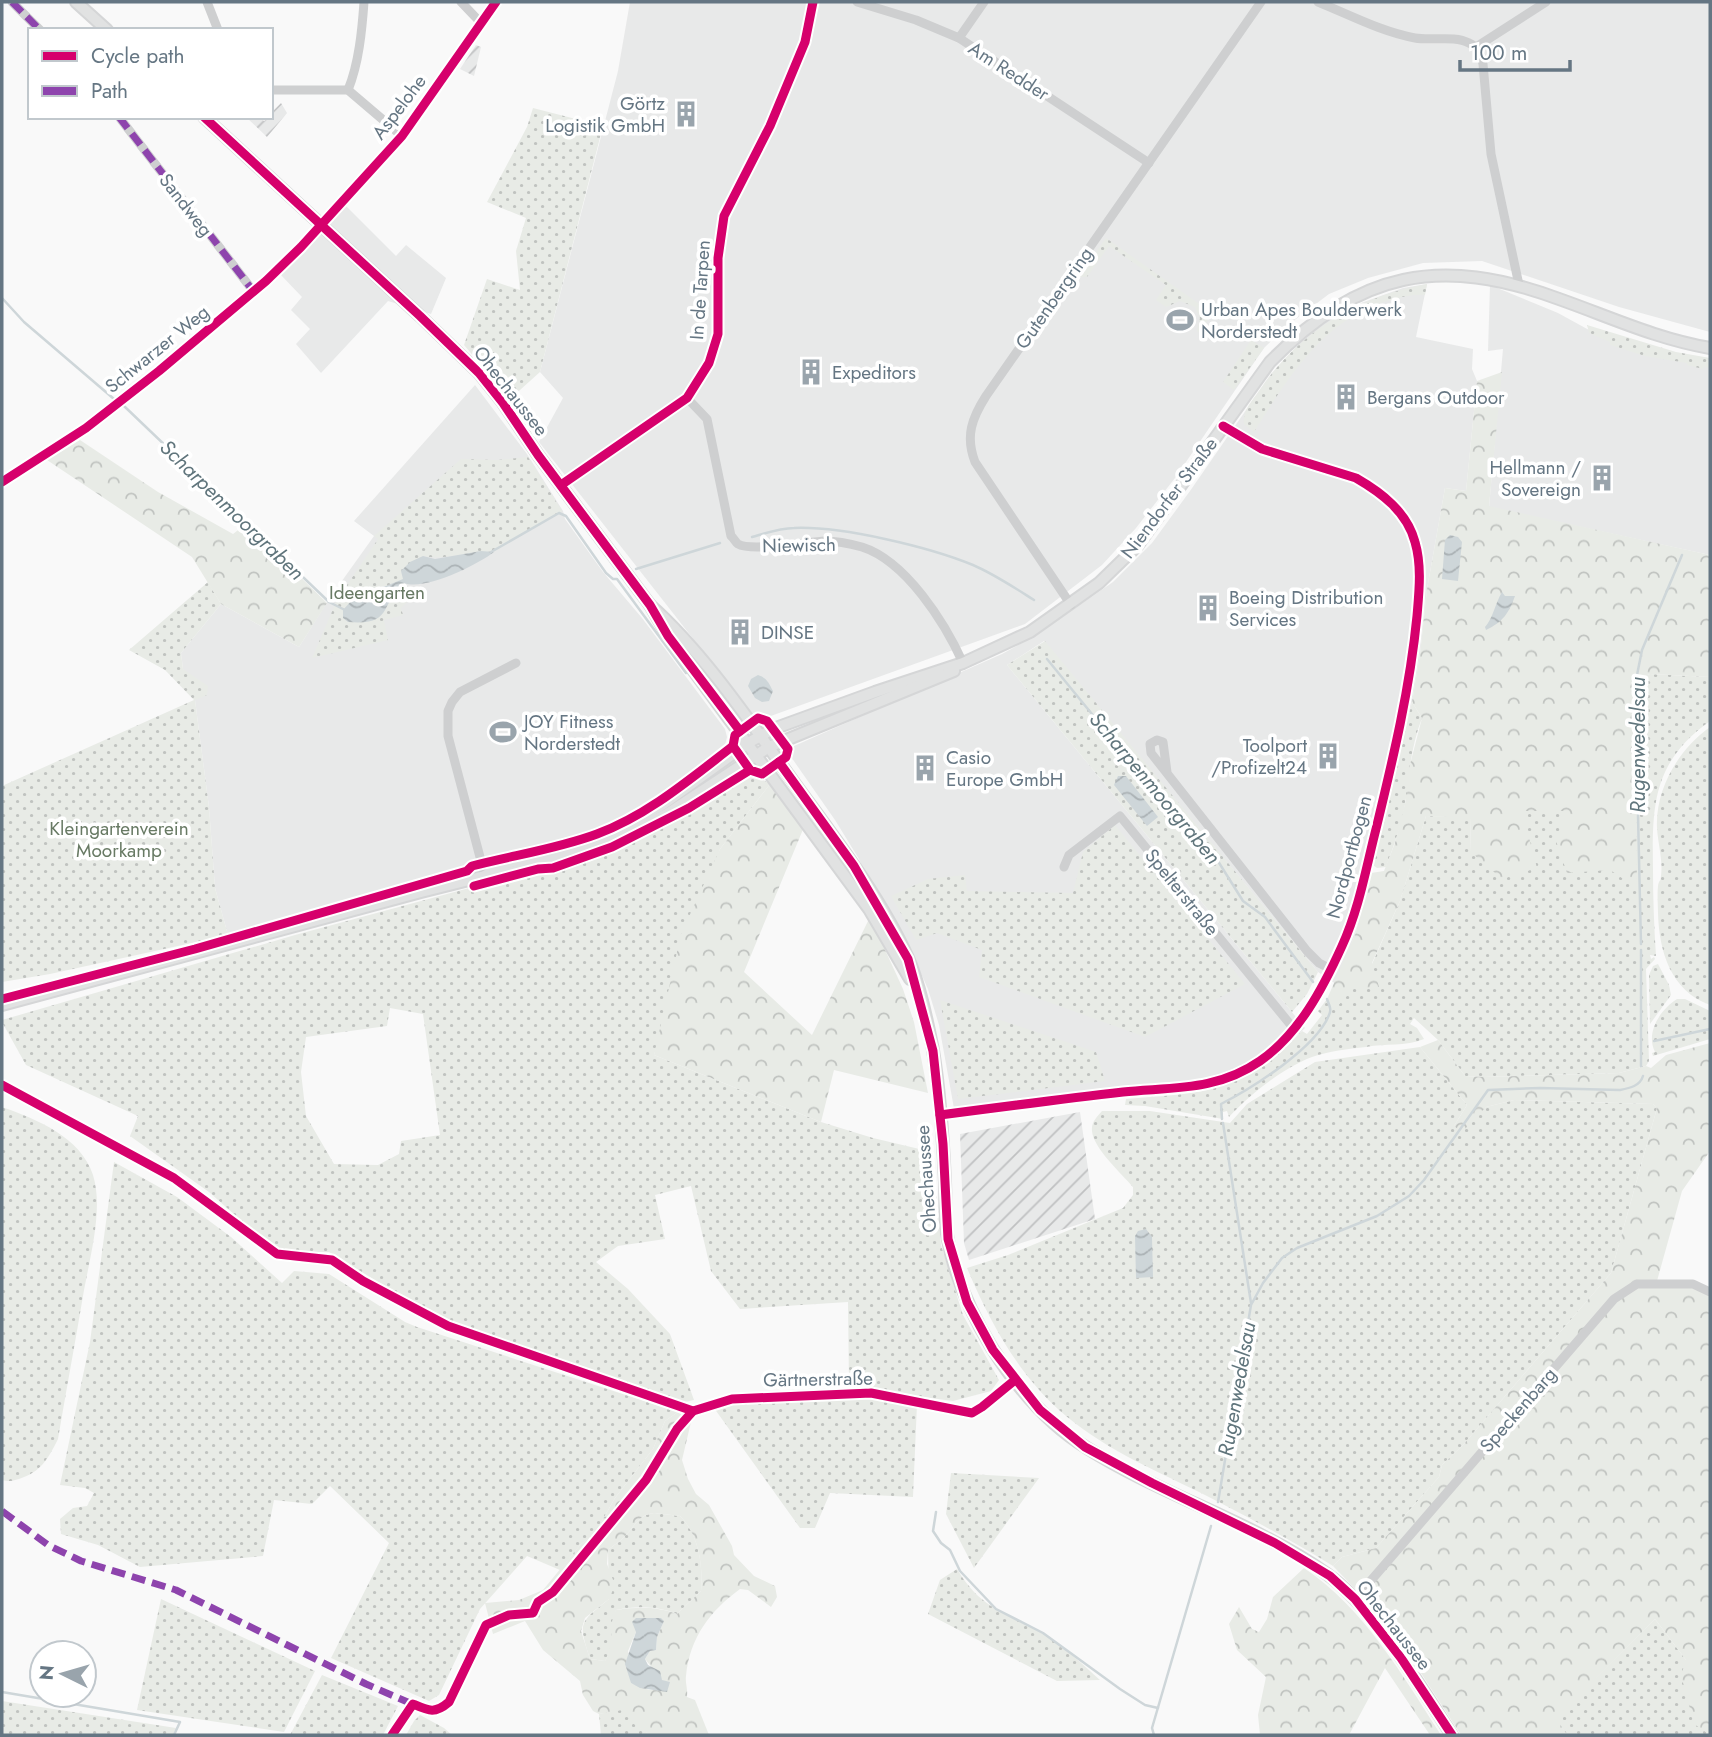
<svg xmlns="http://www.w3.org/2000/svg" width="1712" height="1737" font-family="Jost,sans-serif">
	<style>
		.built { fill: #e8e9e9 }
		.industrial { fill: url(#industrial-furrows) }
		.green { fill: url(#green-dots); fill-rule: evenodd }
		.forest { fill: url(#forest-crowns); fill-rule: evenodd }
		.water { fill: url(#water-waves) }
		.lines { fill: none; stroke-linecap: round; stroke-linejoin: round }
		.stream { stroke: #ced6d9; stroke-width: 2.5 }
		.major-casing { stroke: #d5d6d7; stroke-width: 14 }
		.minor { stroke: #cecfd0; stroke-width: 9 }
		.major { stroke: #e1e2e2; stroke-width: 10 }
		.quiet { stroke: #8e44ad; stroke-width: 7; stroke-dasharray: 14 7; stroke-linecap: butt }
		.cycleway-casing { stroke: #fff; stroke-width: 13 }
		.cycleway { stroke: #d6006c; stroke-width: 9 }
		.labels { text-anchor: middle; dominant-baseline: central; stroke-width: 7; stroke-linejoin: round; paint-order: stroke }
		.street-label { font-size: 19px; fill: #657683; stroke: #fff }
		.poi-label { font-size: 19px; fill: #657683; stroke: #fff; text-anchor: start }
		.park-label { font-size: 19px; fill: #687a64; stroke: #fff }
		.water-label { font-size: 21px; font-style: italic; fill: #60757c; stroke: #fff }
	</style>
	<defs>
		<pattern id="industrial-furrows" width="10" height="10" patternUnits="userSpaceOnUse" patternTransform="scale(1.75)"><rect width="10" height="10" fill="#e8e9e9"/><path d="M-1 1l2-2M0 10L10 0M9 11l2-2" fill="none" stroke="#c0c1c2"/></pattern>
		<pattern id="green-dots" width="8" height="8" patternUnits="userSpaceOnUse" patternTransform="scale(1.75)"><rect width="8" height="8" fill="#e8ebe6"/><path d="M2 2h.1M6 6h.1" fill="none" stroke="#c0c3c0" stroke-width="1.8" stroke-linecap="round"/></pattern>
		<pattern id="forest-crowns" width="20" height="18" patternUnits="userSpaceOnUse" patternTransform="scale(1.75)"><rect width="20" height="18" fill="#e8ebe6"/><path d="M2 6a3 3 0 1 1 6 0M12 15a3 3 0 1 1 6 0" fill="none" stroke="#c0c3c0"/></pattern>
		<pattern id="water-waves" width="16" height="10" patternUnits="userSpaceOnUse" patternTransform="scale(1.75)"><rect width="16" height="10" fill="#ced6d9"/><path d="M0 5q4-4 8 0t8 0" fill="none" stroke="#abb2b5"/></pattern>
	</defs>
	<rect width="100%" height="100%" fill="#f9f9f9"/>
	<g class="built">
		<path d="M630,2H1710V332L1619,307L1482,261L1423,263L1368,278L1329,294L1288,325L1264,348L1175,478L1136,528L1102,565L1025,624L768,717L752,714L539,442L563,398L540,372L618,71Z"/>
		<path d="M346,206L396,256L406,245L446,278L431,314L388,301L321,373L296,344L310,329L291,310L302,297L281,275Z"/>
		<path d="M1427,284L1416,337L1473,349L1472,369L1477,381L1466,491L1445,488L1427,589L1420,654L1412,702L1355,935L1336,984L1318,972L1044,641L1007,665L1305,1028L1270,1062L1231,1085L1214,1090L955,1114L939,1025L928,989L915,960L869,883L859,859L835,820L789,754L794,746L1002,654L1033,637L1113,582L1152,543L1190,491L1271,374L1302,341L1330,319L1361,303L1403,288Z"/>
		<path d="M1490,285L1558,313L1589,330L1710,362V555L1489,507L1503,349L1488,351Z"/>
		<path d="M475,385L527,454L563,511L565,519L603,572L642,618L725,729L727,737L725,745L668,791L627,818L569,842L228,935L215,888L209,807L195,700L183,669L181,653L221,604L299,647L329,599L374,536L354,521Z"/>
	</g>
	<g class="industrial">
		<path d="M476,45L481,47L474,76L460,69Z"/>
		<path d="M281,103L287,113L267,137L246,117H259L264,121L271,117V113Z"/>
		<path d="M1080,1112L1095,1219L969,1260L964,1243L960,1134Z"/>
	</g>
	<g class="green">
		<path d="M533,108L603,126L540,372L510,399L464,345L487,279L520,290L516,251L526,218L487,202L527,127Z"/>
		<path d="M1106,238L1212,313L1200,333L1197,331L1200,318L1195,307L1180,301L1166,307L1156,300L1166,285L1109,246L1087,277H1078Z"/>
		<path d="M1427,284L1425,295C1412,294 1399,298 1387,301C1322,321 1288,378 1254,432L1244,424C1242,411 1252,401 1259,391C1300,331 1357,297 1427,284Z"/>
		<path d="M1587,325L1676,352L1710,358V368L1704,367L1703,369L1687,365V363L1645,356L1610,345V342L1589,333Z"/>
		<path d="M1251,340L1264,348L1234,390L1223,382Z"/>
		<path d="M528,457L562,511L494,552C470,550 447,561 423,556L401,571L410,599L401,608L403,615L384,620L388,640L312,658L337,600L378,539L374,536L461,459L497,460Z"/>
		<path d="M208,582L221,604L181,653L183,669L208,686L207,695L195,700L209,807L215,888L228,935L50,974L2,982V786L194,700L165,670L129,650Z"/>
		<path d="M1045,641L1318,972L1307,994L1292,1012L1007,665Z"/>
		<path d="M1650,674L1710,677V721C1653,762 1652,804 1653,869C1653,898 1654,927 1656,956L1650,955L1651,959L1654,957L1655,959L1646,969L1649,1061L1646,1066L1619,1073L1484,1077L1465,1076L1438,1040L1414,1018L1410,1024L1417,1028L1424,1039C1405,1047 1386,1043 1366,1047C1348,1049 1329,1051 1312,1057C1283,1068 1250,1094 1229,1117L1227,1111L1223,1112V1119L1145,1106L1125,1105L1126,1099C1210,1092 1241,1094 1302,1031L1307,1034L1322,1015L1318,1011L1327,999L1335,1008L1372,964L1400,901L1426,816L1470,817L1471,852L1522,811H1567L1636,802L1642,798L1641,687L1642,677Z"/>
		<path d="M1412,702L1422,718C1412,744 1409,771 1406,798C1403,822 1394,845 1386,867L1377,868L1373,865Z"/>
		<path d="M1710,727V1005C1671,991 1659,952 1658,913C1658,905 1657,895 1658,886C1660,877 1660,885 1661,876C1663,860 1658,844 1657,828C1655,789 1679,749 1710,727Z"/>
		<path d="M751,773L770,784L720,849L654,1055L821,1122L873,1138L932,1152L941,1245L963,1315L999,1380L991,1391L953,1401L849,1387L848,1302L740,1309L711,1271L691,1186L655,1195L665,1239L618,1246L596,1262L628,1289L670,1334L694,1400L685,1402L439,1319L329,1252H277L209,1192L130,1136L138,1116L26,1065L2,1022V1020L295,935L540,869C580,870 613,849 646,832C682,813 716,793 751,773ZM390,1008L423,1014L440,1135L401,1141L399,1154L378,1165L334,1164L306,1116L301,1072L306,1037L387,1026Z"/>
		<path d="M1115,825L1245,984L1145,1037L979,977L982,950L937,933L916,940L891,896L928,879L965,875L967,891L1073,893L1083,852Z"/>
		<path d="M1658,964L1669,985L1671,995L1650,1024L1649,975L1653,966Z"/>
		<path d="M1677,999H1685L1710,1011V1039L1653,1056L1652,1053L1655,1052C1645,1032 1661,1009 1677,999Z"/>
		<path d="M940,1000L1096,1052L1105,1081L958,1099Z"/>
		<path d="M1420,1047L1467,1105L1454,1126L1486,1107L1514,1100L1653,1104L1657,1108L1611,1273L1463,1445L1442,1465L1439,1477L1376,1548L1342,1557L1333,1566C1289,1539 1243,1514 1197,1491C1150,1468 1099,1446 1059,1410C1016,1371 989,1320 967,1268L1008,1255L1123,1208L1133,1195V1187C1122,1174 1093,1148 1092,1131C1091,1122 1097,1117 1102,1111H1150L1230,1123L1247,1104L1315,1062Z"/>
		<path d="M2,1107C36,1119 81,1137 93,1175C104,1210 89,1260 83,1296C75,1344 66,1391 58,1439C48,1459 41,1472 19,1479C12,1481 9,1482 2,1480Z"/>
		<path d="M114,1162L177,1197L231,1237L282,1283L294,1271L329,1274L405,1322L417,1327L678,1412L665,1421L653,1449L615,1498L595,1533L580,1545L560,1570L527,1556L480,1609L439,1695L429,1701L331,1658L389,1543L330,1486L312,1504L274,1500L263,1556L140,1567L98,1545L61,1534L60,1519L73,1508L87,1506L94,1493L85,1488L60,1485L90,1342Z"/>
		<path d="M868,1396L917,1404L913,1497L830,1493L815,1528H800L714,1408L730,1403Z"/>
		<path d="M951,1473L1039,1478L974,1568L946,1514Z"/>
		<path d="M654,1513L680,1516C699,1535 703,1564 701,1591L677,1614C656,1606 637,1606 616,1610L612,1648L605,1661L590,1659C578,1622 579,1623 609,1599L608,1550C614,1545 622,1540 627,1534C636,1524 639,1515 654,1513Z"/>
		<path d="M957,1569C982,1611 1007,1612 1045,1635C1065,1647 1083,1665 1100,1680L1057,1681L928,1614L940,1580Z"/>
		<path d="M161,1599L315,1671L284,1732L137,1710Z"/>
		<path d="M1655,1619L1686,1660L1709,1735H1567L1555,1718Z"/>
		<path d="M322,1675L398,1706L383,1735H290Z"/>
		<path d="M2,1701L176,1728L173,1735H2Z"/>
		<path d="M622,1709L636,1725L650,1735H601L599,1714Z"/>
		<path d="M420,1715L444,1728L452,1735H406L414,1721Z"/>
	</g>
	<g class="forest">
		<path d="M1502,372L1489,506L1710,555V677L1650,674L1642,677L1641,687L1642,798L1636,803L1637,888L1610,870L1567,873L1556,841L1566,811H1522L1537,868L1502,879L1471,852L1470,818L1426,816L1400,901L1372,963L1379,987L1353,989L1335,1009L1327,999L1355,935L1371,873L1384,871L1395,843L1406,800V780L1422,718L1412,702L1420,654L1427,589L1445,488L1466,491L1477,381Z"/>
		<path d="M80,440L158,492L233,534L246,524L327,603L299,647L221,604L192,557L47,460Z"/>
		<path d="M770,784L804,827L744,972L812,1035L870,917L903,989L914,1022L928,1093L834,1070L821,1122L654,1055L681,934L720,849Z"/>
		<path d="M1438,1040L1465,1076L1484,1077L1619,1073L1646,1066L1651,1068L1666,1055L1710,1043V1151L1682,1191L1657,1281L1693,1287L1710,1296V1735L1694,1724L1681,1675L1686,1660L1655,1619L1556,1718L1567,1735H1461L1408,1653L1363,1597L1333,1566L1342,1557L1376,1548L1439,1477L1442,1465L1463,1445L1611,1273L1657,1108L1653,1104L1514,1100L1486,1107L1462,1132L1454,1126L1467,1105L1420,1047Z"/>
		<path d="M678,1412L691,1422L682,1460L688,1479L696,1494L709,1505L732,1546L734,1555L754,1576L775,1586L777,1597L771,1607L748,1590L740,1589C710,1611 690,1637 686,1676C685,1683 688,1689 687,1697L695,1700L709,1735H650L636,1726L622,1710L599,1714L593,1711L583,1695L580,1681L543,1650L525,1621L493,1634L485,1603L519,1600L543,1590L580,1545L595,1533L615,1498L653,1449L665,1421ZM654,1513L680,1516C699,1535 703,1565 701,1591L677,1614C656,1606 637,1607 616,1610C606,1630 617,1640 605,1661L590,1659L581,1631L585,1618L609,1599L615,1585L607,1564L608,1550C614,1545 622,1540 627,1534C636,1524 639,1515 654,1513ZM636,1618L664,1621L657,1637L656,1650L650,1651L645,1659L662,1680L659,1690H649L631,1683L628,1651L636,1632Z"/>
		<path d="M1304,1568C1365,1609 1402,1675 1441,1735H1430L1385,1668L1349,1735H1260L1258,1715L1266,1677L1237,1650L1229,1624L1239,1607L1252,1629L1259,1632L1267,1619L1273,1597Z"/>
	</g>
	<g class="water">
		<path d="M1450,535L1458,537L1462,542L1458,581L1442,579L1445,540Z"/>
		<path d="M481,551L494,552C477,565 425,591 404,583C379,604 394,626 348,622L343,618V610L361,590L386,586L403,579L401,571L410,562L423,556L435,559Z"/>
		<path d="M1502,592L1505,596H1515C1509,613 1503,622 1486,630L1485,627C1493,618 1495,604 1502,592Z"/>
		<path d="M758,675C767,678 769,683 773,691L769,701L762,702L755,698L748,686L751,679Z"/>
		<path d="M1118,776H1126L1158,817L1147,826L1114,785Z"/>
		<path d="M1146,1229L1152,1237L1153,1277L1136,1278L1135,1236L1138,1231Z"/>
		<path d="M636,1618H661L664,1621L657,1637L656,1650L650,1651L645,1659L648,1665L660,1671L662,1680L670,1682L667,1692L640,1688L631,1683L625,1664L636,1632L632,1622Z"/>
	</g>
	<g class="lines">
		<g class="stream">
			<path d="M2,298L24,322L114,399"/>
			<path d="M124,406L329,602L345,610"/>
			<path d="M752,537C766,533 780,528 794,528C842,526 929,547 973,565C994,574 1015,588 1034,600"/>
			<path d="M491,552L559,513L566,516L606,573L613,579H617L686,673"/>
			<path d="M636,569L720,543"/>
			<path d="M1047,659L1190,834L1211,850L1243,901L1265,917L1313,982"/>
			<path d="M1641,944L1635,685L1642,650L1682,555"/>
			<path d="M1641,950V1066"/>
			<path d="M1654,1041L1710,1029"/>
			<path d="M1222,1119L1221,1104C1252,1088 1316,1048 1329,1015C1332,1009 1329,1005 1327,999"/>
			<path d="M1223,1123L1251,1303"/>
			<path d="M1218,1502L1251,1305L1263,1283L1282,1258L1297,1248L1377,1216L1409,1196L1424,1180L1488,1090L1540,1088L1620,1090C1630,1088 1640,1086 1643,1076"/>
			<path d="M936,1512L933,1531L941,1543L950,1550L960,1571L996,1609L1043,1633L1120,1689L1145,1705L1158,1708"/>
			<path d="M2,1692L180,1722L174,1735"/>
			<path d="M1154,1735L1152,1728L1211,1526"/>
		</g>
		<g class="major-casing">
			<g id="major">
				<path d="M76,2L107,30"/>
				<path d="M204,117L420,316L479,373L503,403L538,455L650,605L668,636L869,909L910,979"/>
				<path d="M650,605C704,653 750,722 793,781C833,836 880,896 908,958C920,986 927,1021 933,1050C940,1093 943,1138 945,1182C946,1201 944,1221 948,1240C955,1278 972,1315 992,1348C1016,1386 1049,1425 1087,1448C1163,1496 1253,1522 1327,1574C1375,1609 1419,1685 1452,1735"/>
				<path d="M485,876L503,864L570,847L617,830L662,805L748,743L773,729L875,692L963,663L1030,632L1099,583L1138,545L1270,362C1360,271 1440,255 1559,299C1610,317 1657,339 1710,348"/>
				<path d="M2,1005L421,892L485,876L512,872L601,845L667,814L769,747L954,671"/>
			</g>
		</g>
		<g class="minor">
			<path d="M12,2L40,30"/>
			<path d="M207,2L218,30"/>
			<path d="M461,2L481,23"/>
			<path d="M857,2L916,20L959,38L1149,163"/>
			<path d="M1318,2C1350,15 1382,32 1415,38C1432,41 1454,35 1469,43C1479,47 1481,55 1483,64L1491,154L1519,285"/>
			<path d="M959,38L984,2"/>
			<path d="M1476,47L1546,2"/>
			<path d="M271,90H348L402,136"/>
			<path d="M348,90C359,63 362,30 364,2"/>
			<path d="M119,117L254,292"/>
			<path d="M687,398L707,419L731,536C734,538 735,542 738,544C751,552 807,542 825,541C836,541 851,544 862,547C906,561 945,623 963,663"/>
			<path d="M2,482L86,428L159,371L266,281L301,247L402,136L496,2"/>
			<path d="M561,485L687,398L709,363L718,334V258L724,216L770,126L805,42L813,2"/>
			<path d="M1071,605L975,462C965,436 972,418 986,396L1261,2"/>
			<path d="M1167,772L1163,742L1157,740L1150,744L1151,753L1307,951L1319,963L1331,969"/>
			<path d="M1064,867L1069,855L1120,816L1294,1029"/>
			<path d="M485,876L448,736V711L452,702L460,692L516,663"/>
			<path d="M940,1115C1001,1107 1062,1099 1123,1092C1173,1087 1217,1091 1260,1061C1299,1034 1323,988 1342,946C1359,909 1366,868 1376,829C1393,759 1410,688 1417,616C1419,592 1422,566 1415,542C1407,512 1382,493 1356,478L1262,449L1223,426"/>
			<path d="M693,1411L732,1399L871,1393L972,1413L982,1407L1015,1380"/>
			<path d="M1355,1599L1614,1299L1637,1284H1693L1710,1292"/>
		</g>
		<use href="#major" class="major"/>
		<g class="quiet">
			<path d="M12,2L40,30"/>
			<path d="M119,117L254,292"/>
			<path d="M2,1511L48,1545L81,1561L176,1590L366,1684L419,1707"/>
		</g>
		<g class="cycleway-casing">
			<g id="cycleway">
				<path d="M204,117L420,316L479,373L503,403L538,455L650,605L668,636L740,731"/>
				<path d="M2,482L86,428L159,371L266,281L301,247L402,136L496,2"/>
				<path d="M561,485L687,398L709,363L718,334V258L724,216L770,126L805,42L813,2"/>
				<path d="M758,718L767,721L788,749L786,757L762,774L750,770L733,746L735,735Z"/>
				<path d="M779,762L854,866L908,959L933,1051L943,1144L948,1239L967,1302L993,1350L1040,1410L1085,1447L1152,1483L1275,1543L1330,1576L1355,1599L1401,1658L1452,1735"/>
				<path d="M474,886L538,869L553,868L612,847L689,808L750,770"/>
				<path d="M2,999L195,949L467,871L472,866C514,855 557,849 597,834C648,815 690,779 733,746"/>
				<path d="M2,1085L174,1178L277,1254L332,1260L363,1281L448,1326L693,1411"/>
				<path d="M940,1115C1001,1107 1062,1099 1123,1092C1173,1087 1217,1091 1260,1061C1299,1034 1323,988 1342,946C1359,909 1366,868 1376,829C1393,759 1410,688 1417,616C1419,592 1422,566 1415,542C1407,512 1382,493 1356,478L1262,449L1223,426"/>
				<path d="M392,1735L413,1704C429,1711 435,1714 449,1702L486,1625L509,1615L533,1613L538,1602L553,1592L646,1480L677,1429L693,1411L732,1399L871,1393L972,1413L982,1407L1015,1380"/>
			</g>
		</g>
		<use href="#cycleway" class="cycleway"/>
	</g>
	<defs>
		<g id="building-bare" transform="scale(2.1)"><path d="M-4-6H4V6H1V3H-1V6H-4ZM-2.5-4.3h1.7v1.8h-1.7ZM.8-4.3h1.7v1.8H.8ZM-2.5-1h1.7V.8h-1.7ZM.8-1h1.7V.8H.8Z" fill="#99a4ac" stroke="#fff" stroke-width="2.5" paint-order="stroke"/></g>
		<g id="stadium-bare" transform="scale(2.1)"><path d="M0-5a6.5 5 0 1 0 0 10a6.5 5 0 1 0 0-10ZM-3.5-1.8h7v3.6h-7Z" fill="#99a4ac" stroke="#fff" stroke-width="2.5" paint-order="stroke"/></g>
	</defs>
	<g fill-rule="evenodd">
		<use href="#building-bare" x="686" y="114"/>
		<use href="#stadium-bare" x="1180" y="320"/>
		<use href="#building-bare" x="811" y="372"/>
		<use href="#building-bare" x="1346" y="397"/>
		<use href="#building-bare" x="1602" y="478"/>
		<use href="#building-bare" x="1208" y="608"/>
		<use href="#building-bare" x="740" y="632"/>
		<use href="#stadium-bare" x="503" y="732"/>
		<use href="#building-bare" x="1328" y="756"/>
		<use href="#building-bare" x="925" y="768"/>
	</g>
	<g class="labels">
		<g class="street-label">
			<text transform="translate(1009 71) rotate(33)">Am Redder</text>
			<text transform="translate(399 107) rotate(-53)">Aspelohe</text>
			<text transform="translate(186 205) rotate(52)">Sandweg</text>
			<text transform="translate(700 290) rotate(-86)">In de Tarpen</text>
			<text transform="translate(1054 298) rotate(-55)">Gutenbergring</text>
			<text transform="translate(157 349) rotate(-39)">Schwarzer Weg</text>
			<text transform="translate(511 391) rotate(52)">Ohechaussee</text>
			<text transform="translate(1169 498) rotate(-53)">Niendorfer Straße</text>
			<text transform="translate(799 545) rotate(-1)">Niewisch</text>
			<text transform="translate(1349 857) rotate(-75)">Nordportbogen</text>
			<text transform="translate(1182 892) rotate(51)">Spelterstraße</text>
			<text transform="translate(926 1179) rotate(-94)">Ohechaussee</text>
			<text transform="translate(818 1379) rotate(-1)">Gärtnerstraße</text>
			<text transform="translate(1518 1410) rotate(-49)">Speckenbarg</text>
			<text transform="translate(1394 1625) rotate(52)">Ohechaussee</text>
		</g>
		<g class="poi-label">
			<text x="665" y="103" text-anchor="end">Görtz<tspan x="665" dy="22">Logistik GmbH</tspan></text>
			<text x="1201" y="309">Urban Apes Boulderwerk<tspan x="1201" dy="22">Norderstedt</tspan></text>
			<text x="832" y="372">Expeditors</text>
			<text x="1367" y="397">Bergans Outdoor</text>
			<text x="1581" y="467" text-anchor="end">Hellmann /<tspan x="1581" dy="22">Sovereign</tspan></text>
			<text x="1229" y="597">Boeing Distribution<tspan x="1229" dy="22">Services</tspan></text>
			<text x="761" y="632">DINSE</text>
			<text x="524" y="721">JOY Fitness<tspan x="524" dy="22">Norderstedt</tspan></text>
			<text x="1307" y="745" text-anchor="end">Toolport<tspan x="1307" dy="22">/Profizelt24</tspan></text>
			<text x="946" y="757">Casio<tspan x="946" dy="22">Europe GmbH</tspan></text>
		</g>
		<g class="park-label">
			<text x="377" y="592">Ideengarten</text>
			<text x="119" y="828">Kleingartenverein<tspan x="119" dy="22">Moorkamp</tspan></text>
		</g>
		<g class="water-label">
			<text transform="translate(232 510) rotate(44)">Scharpenmoorgraben</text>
			<text transform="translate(1638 745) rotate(-90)">Rugenwedelsau</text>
			<text transform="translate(1155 788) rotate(50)">Scharpenmoorgraben</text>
			<text transform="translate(1237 1389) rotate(-80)">Rugenwedelsau</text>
		</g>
	</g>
	<rect width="1712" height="1737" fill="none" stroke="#657683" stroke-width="7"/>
	<rect x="28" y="28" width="245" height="91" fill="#ffffff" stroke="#c1c8cd" stroke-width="2"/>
	<rect x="42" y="51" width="35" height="10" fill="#d6006c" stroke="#c1c8cd" stroke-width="2"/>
	<text x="91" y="63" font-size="21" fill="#657683">Cycle path</text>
	<rect x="42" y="86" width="35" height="10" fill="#8e44ad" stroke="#c1c8cd" stroke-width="2"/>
	<text x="91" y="98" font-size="21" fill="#657683">Path</text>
	<g transform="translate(63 1674) rotate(275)"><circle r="33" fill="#ffffff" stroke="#c1c8cd" stroke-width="2"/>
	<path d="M0-5L12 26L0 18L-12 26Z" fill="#99a4ac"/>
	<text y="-10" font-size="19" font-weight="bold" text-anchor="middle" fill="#657683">N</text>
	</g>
	<path d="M1460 60v10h110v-10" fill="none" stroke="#657683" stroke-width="3.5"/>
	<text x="1470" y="60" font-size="21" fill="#657683" stroke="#ffffff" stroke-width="5" paint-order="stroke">100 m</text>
</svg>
